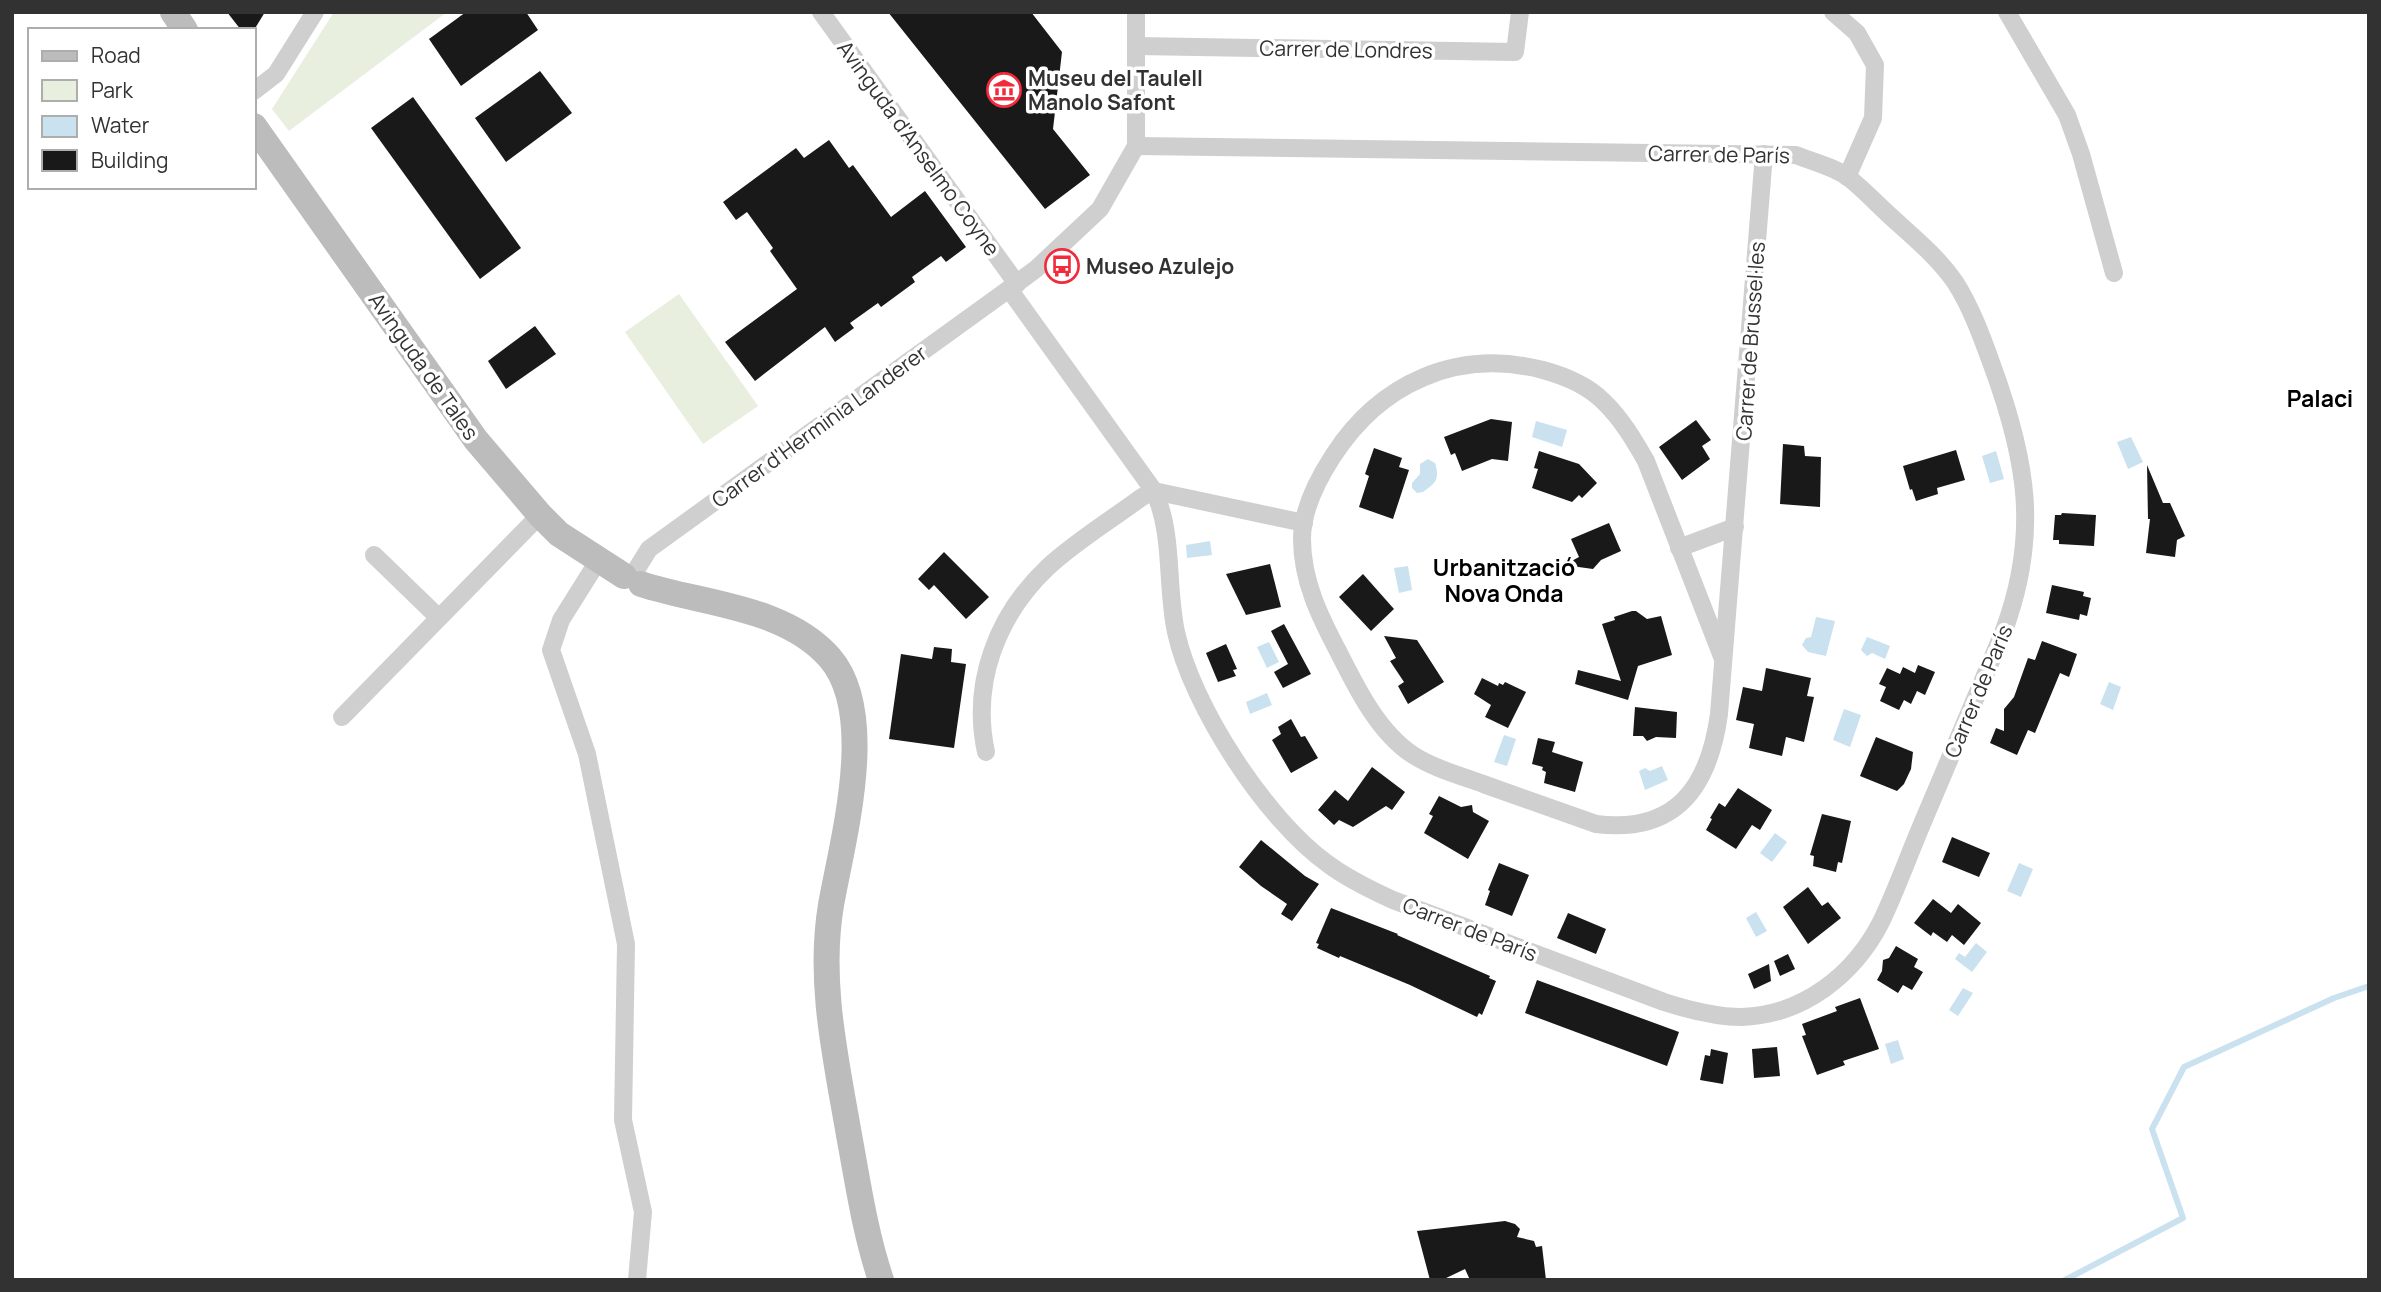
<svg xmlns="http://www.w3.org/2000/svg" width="2381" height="1292" font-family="Manrope,sans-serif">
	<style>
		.green { fill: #e8efdf }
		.water { fill: #cae1f0 }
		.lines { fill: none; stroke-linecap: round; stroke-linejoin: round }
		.stream { stroke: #cae1f0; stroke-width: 6 }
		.building { fill: #191919 }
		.street { stroke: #cfcfcf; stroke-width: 18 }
		.secondary { stroke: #bcbcbc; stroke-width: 26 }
		.labels { text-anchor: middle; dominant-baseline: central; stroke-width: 7; stroke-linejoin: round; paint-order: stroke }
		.street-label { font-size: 21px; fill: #323232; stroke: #fff }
		.poi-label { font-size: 21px; font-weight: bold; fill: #323232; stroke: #fff; text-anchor: start }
		.neighbourhood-label { font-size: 23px; font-weight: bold; fill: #000; stroke: #fff }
	</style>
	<rect width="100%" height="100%" fill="#fff"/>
	<g class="green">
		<path d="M334,12H447L289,131L272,109Z"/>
		<path d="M679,294L758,406L703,444L625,332Z"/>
	</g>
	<g class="water">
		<path d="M1536,421L1567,430L1562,447L1532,437Z"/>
		<path d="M2131,437L2143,462L2128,469L2117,442Z"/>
		<path d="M1996,451L2004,479L1990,483L1982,456Z"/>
		<path d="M1428,459L1435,463C1440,479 1436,483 1423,492L1417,493L1412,488V483L1420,474V464Z"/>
		<path d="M1210,541L1212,555L1187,558L1186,545Z"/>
		<path d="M1408,566L1412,590L1399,593L1394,568Z"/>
		<path d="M1816,617L1835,621L1826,656L1808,652L1802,645L1806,638L1811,637Z"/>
		<path d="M1867,637L1890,646L1885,659L1872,653L1867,656L1861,650Z"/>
		<path d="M1269,642L1279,662L1267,668L1257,647Z"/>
		<path d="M2109,682L2121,687L2113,710L2100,704Z"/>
		<path d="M1267,693L1272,705L1250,714L1246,702Z"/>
		<path d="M1844,709L1861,715L1850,747L1833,740Z"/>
		<path d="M1504,735L1516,739L1507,766L1494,762Z"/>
		<path d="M1662,766L1668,780L1645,790L1639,771L1645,768L1650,771Z"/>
		<path d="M1775,833L1787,842L1772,862L1760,853Z"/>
		<path d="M2019,863L2033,869L2021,897L2007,891Z"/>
		<path d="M1756,912L1767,931L1756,937L1746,918Z"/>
		<path d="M1976,943L1987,952L1972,972L1955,959L1959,953L1965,957Z"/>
		<path d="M1963,988L1973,993L1958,1016L1949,1010Z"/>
		<path d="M1898,1040L1904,1059L1891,1064L1885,1044Z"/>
	</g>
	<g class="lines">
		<path class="stream" d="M2065,1280L2183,1218L2152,1129L2184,1067L2334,998L2369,986"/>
	</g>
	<g class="building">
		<path d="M227,12H265L254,30H241Z"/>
		<path d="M466,12H526L538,30L461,86L429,39Z"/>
		<path d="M888,12H1031L1062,52L1053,129L1090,175L1045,209Z"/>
		<path d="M540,71L572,113L506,162L475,118Z"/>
		<path d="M413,97L521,248L480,279L371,128Z"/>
		<path d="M829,140L849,168L853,165L891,217L925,191L966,247L946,262L941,256L912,277L915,282L881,307L878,303L850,323L854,328L835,342L825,327L755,381L725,342L797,289L770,251L773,248L747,212L736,220L723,202L796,148L804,158Z"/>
		<path d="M535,326L556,354L506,389L488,361Z"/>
		<path d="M1491,419L1512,422L1508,461L1492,459L1462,471L1455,453L1451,455L1444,437Z"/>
		<path d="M1696,420L1711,440L1702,446L1710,459L1682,480L1659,447Z"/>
		<path d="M1783,444L1804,446L1805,456L1821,457L1820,507L1780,504Z"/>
		<path d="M1374,448L1402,458L1399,467L1409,470L1393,519L1359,507L1369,476L1365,474Z"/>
		<path d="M1956,450L1965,480L1937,488L1938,494L1916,501L1912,489L1910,490L1903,466Z"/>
		<path d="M1539,451L1579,464L1597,483L1582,498L1579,495L1572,502L1532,488L1538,469L1534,468Z"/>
		<path d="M2147,465L2163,503H2170L2185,536L2177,540L2175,557L2146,553L2150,519H2148Z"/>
		<path d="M2062,513L2096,515L2094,546L2059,544V540H2053L2055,515H2061Z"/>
		<path d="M1609,523L1621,551L1601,560L1593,569L1564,565L1579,557L1571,539Z"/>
		<path d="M944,552L989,597L966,619L934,585L929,590L918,579Z"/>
		<path d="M1270,564L1281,607L1246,615L1226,574Z"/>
		<path d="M1363,574L1394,609L1371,631L1339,597Z"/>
		<path d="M2052,585L2084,592L2083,596L2091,598L2087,616L2080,614L2079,620L2046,613Z"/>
		<path d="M1632,611H1636L1647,619L1661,616L1672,655L1638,666L1628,700L1575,684L1578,670L1621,681L1602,624L1615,620L1614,617Z"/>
		<path d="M1284,624L1311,674L1283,688L1274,672L1288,664L1271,631Z"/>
		<path d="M1384,636L1417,640L1444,682L1408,704L1398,686L1404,682L1390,661L1396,658Z"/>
		<path d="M2042,641L2077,654L2069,677L2060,673L2035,733L2028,730L2017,755L1990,743L1996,728L2004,731V709L2014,697L2028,658L2035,660Z"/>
		<path d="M1226,644L1237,669L1233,670L1236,676L1218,682L1206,653Z"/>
		<path d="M934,647L952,649L951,662L966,664L954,748L889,739L901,654L932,659Z"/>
		<path d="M1918,665L1935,672L1925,695L1917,691L1911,704L1904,700L1899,710L1880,701L1886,687L1879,684L1887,668L1900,674L1903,667L1915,673Z"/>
		<path d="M1766,668L1811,678L1807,696L1814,697L1804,742L1786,737L1782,756L1749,748L1754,724L1736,720L1743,687L1762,691Z"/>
		<path d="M1482,678L1498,686L1499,683L1503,685L1505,682L1526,692L1508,728L1485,717L1491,705L1474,694Z"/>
		<path d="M1635,707L1677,712L1676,738L1656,737L1647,741L1643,736H1633Z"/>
		<path d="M1291,719L1301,737L1305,736L1318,758L1291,773L1272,740L1281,734L1278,727Z"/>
		<path d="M1876,737L1913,752L1911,769L1904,784L1897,791L1860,776Z"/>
		<path d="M1538,738L1555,742L1552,752L1583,762L1575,792L1544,783L1546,772L1542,770L1543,767L1532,764Z"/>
		<path d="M1372,767L1405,792L1392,810L1386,806L1353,827L1339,820L1334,825L1318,810L1335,790L1348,801Z"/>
		<path d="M1738,788L1772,810L1760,830L1752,825L1736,849L1706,830L1712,819L1710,818L1719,803L1725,807Z"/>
		<path d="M1439,796L1461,807L1472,805L1473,812L1489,821L1468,859L1424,833L1433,816L1429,814Z"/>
		<path d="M1822,814L1851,821L1842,863L1838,862L1836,872L1813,866L1814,856L1810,855Z"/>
		<path d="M1952,837L1990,853L1979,877L1942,862Z"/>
		<path d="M1261,840L1305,876L1319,884L1292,921L1281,914L1287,904L1261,886L1239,867Z"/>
		<path d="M1499,863L1529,875L1512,916L1485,905L1490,891L1488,890Z"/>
		<path d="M1808,887L1822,906L1828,902L1841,918L1808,944L1783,907Z"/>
		<path d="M1933,899L1951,913L1958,904L1981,923L1964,945L1952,935L1947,942L1933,932L1931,936L1914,923Z"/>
		<path d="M1331,908L1398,934L1397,935L1490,976L1489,978L1496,981L1482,1015L1479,1013L1477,1017L1410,985L1340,956L1339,958L1317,948L1319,944L1316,943Z"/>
		<path d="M1568,913L1606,929L1596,954L1557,938Z"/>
		<path d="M1896,946L1918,959L1914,967L1923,972L1912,990L1903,985L1898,993L1877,980L1882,971L1883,960L1889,958Z"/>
		<path d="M1788,954L1795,969L1780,976L1774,961Z"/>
		<path d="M1769,964L1771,981L1754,989L1748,974Z"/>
		<path d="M1537,980L1679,1032L1667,1066L1525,1013Z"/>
		<path d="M1860,998L1879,1049L1843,1061L1845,1065L1817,1075L1802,1036L1806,1035L1802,1024L1837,1011L1835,1007Z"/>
		<path d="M1777,1047L1780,1076L1754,1078L1752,1049Z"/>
		<path d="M1711,1049L1728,1053L1723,1084L1700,1080L1705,1055L1710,1056Z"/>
		<path d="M1505,1221L1515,1224L1520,1229L1517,1237L1534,1241L1536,1247L1542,1246L1546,1280H1470L1465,1269L1442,1280H1430L1417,1231Z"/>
	</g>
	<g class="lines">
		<g class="street">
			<path d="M821,12L1017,284"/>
			<path d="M1833,12L1857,33L1875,65L1873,118L1847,177"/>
			<path d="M2007,12L2067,115L2081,154L2114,273"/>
			<path d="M1136,46L1515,52L1520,12"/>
			<path d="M254,91L276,74L315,12"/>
			<path d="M1009,289L1154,491C1174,534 1166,586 1176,632C1192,706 1266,820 1328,864C1348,879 1371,890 1393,900L1664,1002C1689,1010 1716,1017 1742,1017C1803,1015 1854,975 1881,922C1896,891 1908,857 1922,824C1949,760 1976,697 2003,633C2040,535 2027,460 1992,365C1982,337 1971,307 1955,282C1937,256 1912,236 1888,214C1875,202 1863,189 1849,178C1835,167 1813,162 1796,155L1136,146"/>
			<path d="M1679,548L1735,527"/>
			<path d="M374,555L438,617"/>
			<path d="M598,561L561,620L551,650L587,754L626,944L623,1120L643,1212L637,1280"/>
			<path d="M636,570L649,549L1009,289L1036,269L1100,209L1136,146V12"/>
			<path d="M1723,659L1646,461C1634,440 1621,418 1603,401C1587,385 1565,376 1543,370C1457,348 1380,383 1333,456C1318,479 1302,510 1302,539C1302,581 1320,617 1339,653C1357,689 1379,733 1413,755C1435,769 1462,776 1486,785C1523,798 1560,811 1596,824C1676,834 1709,787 1719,714L1764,154"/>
			<path d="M342,717L540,515"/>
			<path d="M986,752C971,683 997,615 1048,567C1076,541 1111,520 1142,497L1154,491L1304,523"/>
		</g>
		<g class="secondary">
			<path d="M173,12L185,30"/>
			<path d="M254,126L476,440L540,515L559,534L624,576"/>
			<path d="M641,584C701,604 785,606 830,658C878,714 843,838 831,905C818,982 836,1059 849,1135C858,1183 865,1233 881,1280"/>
		</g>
	</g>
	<defs>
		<g id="museum-ring" transform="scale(1.75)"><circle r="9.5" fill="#fff" stroke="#f22a39" stroke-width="1.5"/><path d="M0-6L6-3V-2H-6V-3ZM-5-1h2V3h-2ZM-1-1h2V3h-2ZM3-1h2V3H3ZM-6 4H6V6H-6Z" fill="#f22a39"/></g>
		<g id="bus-ring" transform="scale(1.75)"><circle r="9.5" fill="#fff" stroke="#f22a39" stroke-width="1.5"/><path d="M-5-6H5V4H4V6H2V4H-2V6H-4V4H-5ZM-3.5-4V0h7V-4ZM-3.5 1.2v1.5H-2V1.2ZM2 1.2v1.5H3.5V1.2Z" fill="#f22a39"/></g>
	</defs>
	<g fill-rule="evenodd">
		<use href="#museum-ring" x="1004" y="90"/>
		<use href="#bus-ring" x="1062" y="266"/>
	</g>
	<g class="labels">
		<g class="street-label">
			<text transform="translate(1346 49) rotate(1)">Carrer de Londres</text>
			<text transform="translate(919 148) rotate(54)">Avinguda d'Anselmo Coyne</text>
			<text transform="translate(1719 154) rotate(1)">Carrer de París</text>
			<text transform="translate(1750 341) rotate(-86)">Carrer de Brussel·les</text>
			<text transform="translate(424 366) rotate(55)">Avinguda de Tales</text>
			<text transform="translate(819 426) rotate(-36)">Carrer d'Herminia Landerer</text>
			<text transform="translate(1978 691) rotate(-67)">Carrer de París</text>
			<text transform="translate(1470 929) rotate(21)">Carrer de París</text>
		</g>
		<g class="poi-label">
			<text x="1028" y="78">Museu del Taulell<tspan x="1028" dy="24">Manolo Safont</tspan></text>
			<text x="1086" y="266">Museo Azulejo</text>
		</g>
		<g class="neighbourhood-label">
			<text x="2320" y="398">Palaci</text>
			<text x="1504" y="567">Urbanització<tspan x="1504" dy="26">Nova Onda</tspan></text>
		</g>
	</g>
	<rect width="2381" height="1292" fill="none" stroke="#323232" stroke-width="28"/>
	<rect x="28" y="28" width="228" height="161" fill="#ffffff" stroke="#adadad" stroke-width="2"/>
	<rect x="42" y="51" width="35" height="10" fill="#bcbcbc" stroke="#adadad" stroke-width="2"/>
	<text x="91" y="63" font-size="21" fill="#323232">Road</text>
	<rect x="42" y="80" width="35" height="21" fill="#e8efdf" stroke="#adadad" stroke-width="2"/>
	<text x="91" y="98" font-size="21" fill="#323232">Park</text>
	<rect x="42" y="116" width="35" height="21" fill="#cae1f0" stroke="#adadad" stroke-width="2"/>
	<text x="91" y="133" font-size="21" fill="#323232">Water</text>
	<rect x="42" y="150" width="35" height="21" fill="#191919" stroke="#adadad" stroke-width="2"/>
	<text x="91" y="168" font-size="21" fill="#323232">Building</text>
</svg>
